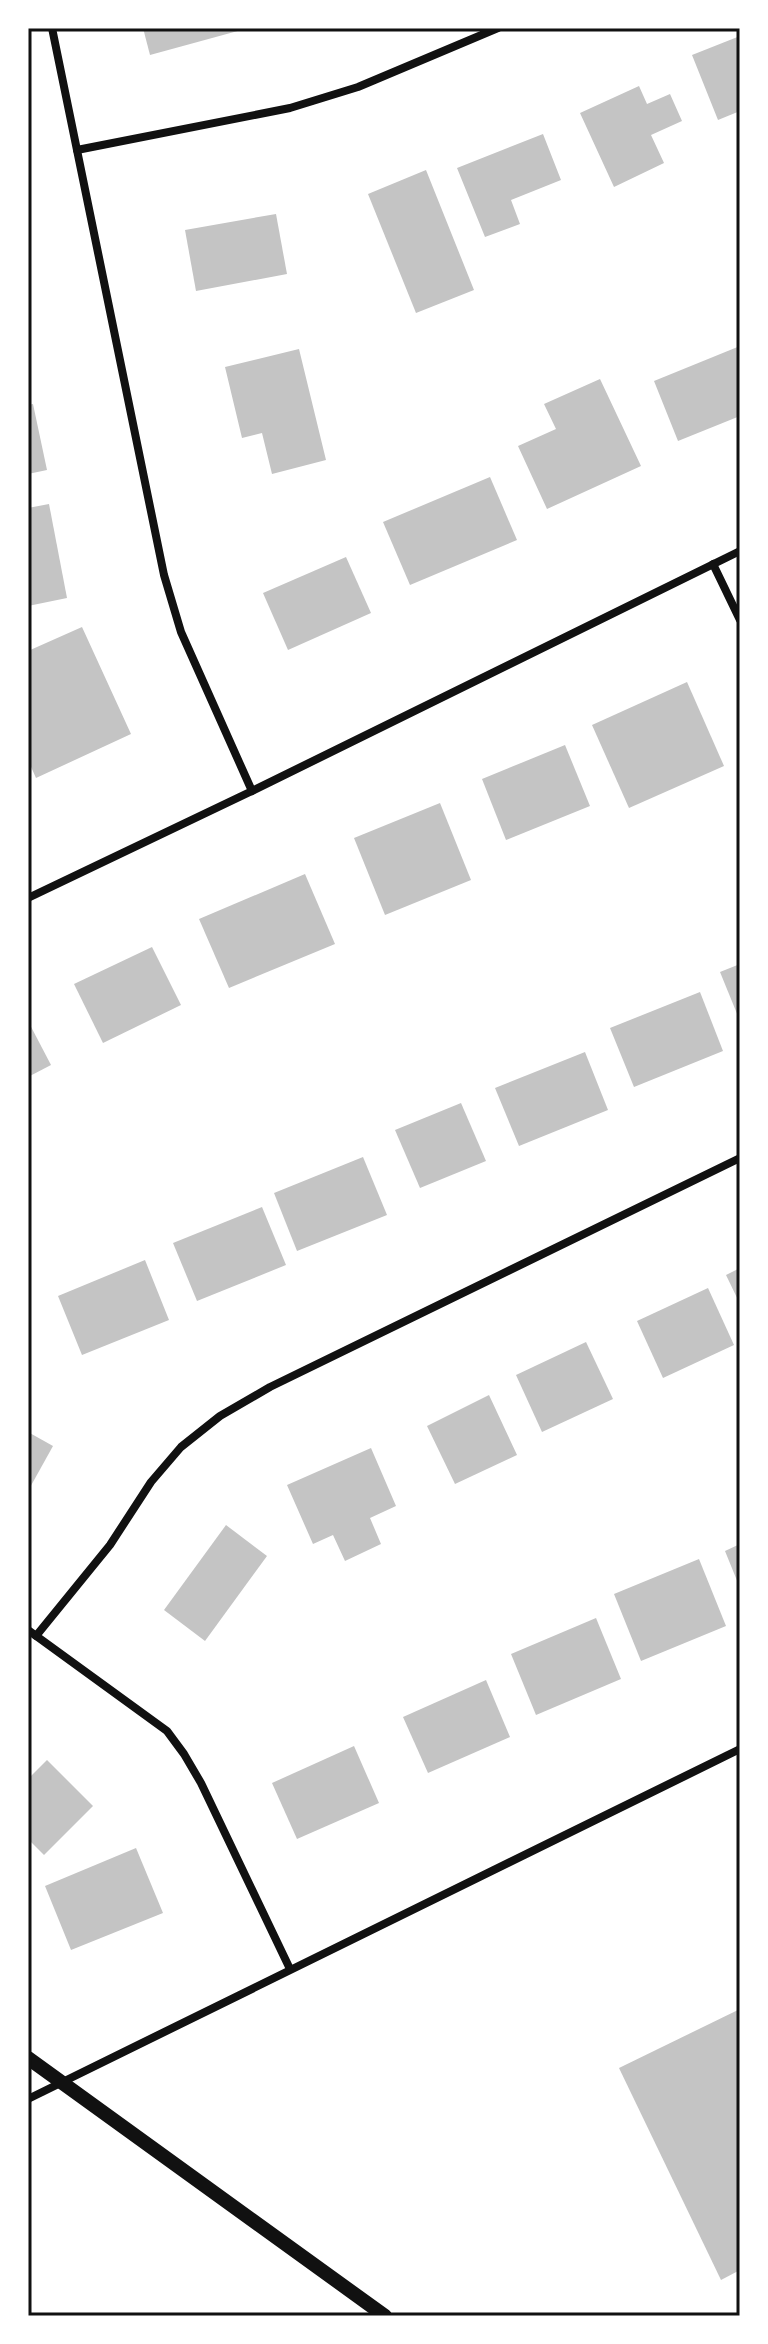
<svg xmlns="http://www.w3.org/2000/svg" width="768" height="2344" font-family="Mulish,sans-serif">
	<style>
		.building { fill: #c4c4c4 }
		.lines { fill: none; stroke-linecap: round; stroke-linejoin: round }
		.minor { stroke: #111; stroke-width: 8 }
		.tertiary { stroke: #111; stroke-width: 14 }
		.neatline { fill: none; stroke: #111; stroke-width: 3 }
	</style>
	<rect width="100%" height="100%" fill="#fff"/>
	<g class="building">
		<path d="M143,28H245V29L150,55Z"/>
		<path d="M740,36V111L718,120L692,55Z"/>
		<path d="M639,86L647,104L670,94L682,121L651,135L664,163L614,187L580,113Z"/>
		<path d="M543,134L561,180L511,200L520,224L485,237L457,168Z"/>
		<path d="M426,170L474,290L416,313L368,194Z"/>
		<path d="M276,214L287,274L196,291L185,230Z"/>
		<path d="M740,346V416L678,441L654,381Z"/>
		<path d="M299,349L326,460L272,474L262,433L242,438L225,367Z"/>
		<path d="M600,379L641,466L547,509L518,446L556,429L544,404Z"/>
		<path d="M33,404L47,470L28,474V405Z"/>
		<path d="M490,477L517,540L410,585L383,522Z"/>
		<path d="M49,504L67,598L28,606V508Z"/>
		<path d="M346,557L371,613L288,650L263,593Z"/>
		<path d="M82,627L131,734L36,778L28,760V674L31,673L28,666V651Z"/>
		<path d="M687,682L724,766L629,808L592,725Z"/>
		<path d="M565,745L590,806L506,840L482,779Z"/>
		<path d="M440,803L471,880L385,915L354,838Z"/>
		<path d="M305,874L335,944L229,988L199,919Z"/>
		<path d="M152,947L181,1005L103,1043L74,984Z"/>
		<path d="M740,964V1021L720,972Z"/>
		<path d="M700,992L723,1051L634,1087L610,1028Z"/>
		<path d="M28,1021L51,1065L28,1077Z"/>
		<path d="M585,1052L608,1110L519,1146L495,1088Z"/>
		<path d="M461,1103L486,1161L420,1188L395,1130Z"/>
		<path d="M363,1157L387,1215L297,1251L274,1193Z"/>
		<path d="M262,1207L286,1265L197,1301L173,1243Z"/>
		<path d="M145,1260L169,1320L82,1355L58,1296Z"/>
		<path d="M740,1268V1304L726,1275Z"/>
		<path d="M708,1288L734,1345L663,1378L637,1321Z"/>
		<path d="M586,1342L613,1399L542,1432L516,1375Z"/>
		<path d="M489,1395L517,1455L455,1484L427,1426Z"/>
		<path d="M28,1432L53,1446L28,1491Z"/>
		<path d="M371,1448L396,1506L370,1518L381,1544L345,1561L333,1535L313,1544L287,1485Z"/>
		<path d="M226,1525L267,1556L205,1641L164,1610Z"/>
		<path d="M740,1544V1588L725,1551Z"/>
		<path d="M699,1559L726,1626L641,1661L614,1594Z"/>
		<path d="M596,1618L621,1679L536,1715L511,1654Z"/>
		<path d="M486,1680L510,1737L428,1773L403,1717Z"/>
		<path d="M354,1746L379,1803L297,1839L272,1783Z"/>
		<path d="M47,1760L93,1806L44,1855L28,1839V1779Z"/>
		<path d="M136,1848L163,1913L71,1950L45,1886Z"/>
		<path d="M740,2009V2270L721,2280L619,2068Z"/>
	</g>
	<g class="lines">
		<g class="minor">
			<path d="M52,28L164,575L181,632L252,791"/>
			<path d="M77,150L290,108L358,87L498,28"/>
			<path d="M713,564L740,620"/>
			<path d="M28,898L252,791L740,551"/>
			<path d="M28,1630L167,1731L184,1754L201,1783L290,1969"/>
			<path d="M36,1636L110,1545L151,1482L181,1447L220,1416L270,1387L740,1158"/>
			<path d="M28,2099L740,1749"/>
		</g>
		<path class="tertiary" d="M28,2058L385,2316"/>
	</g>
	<rect width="768" height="2344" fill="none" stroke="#ffffff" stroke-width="60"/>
	<rect x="30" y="30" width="708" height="2284" class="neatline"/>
</svg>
